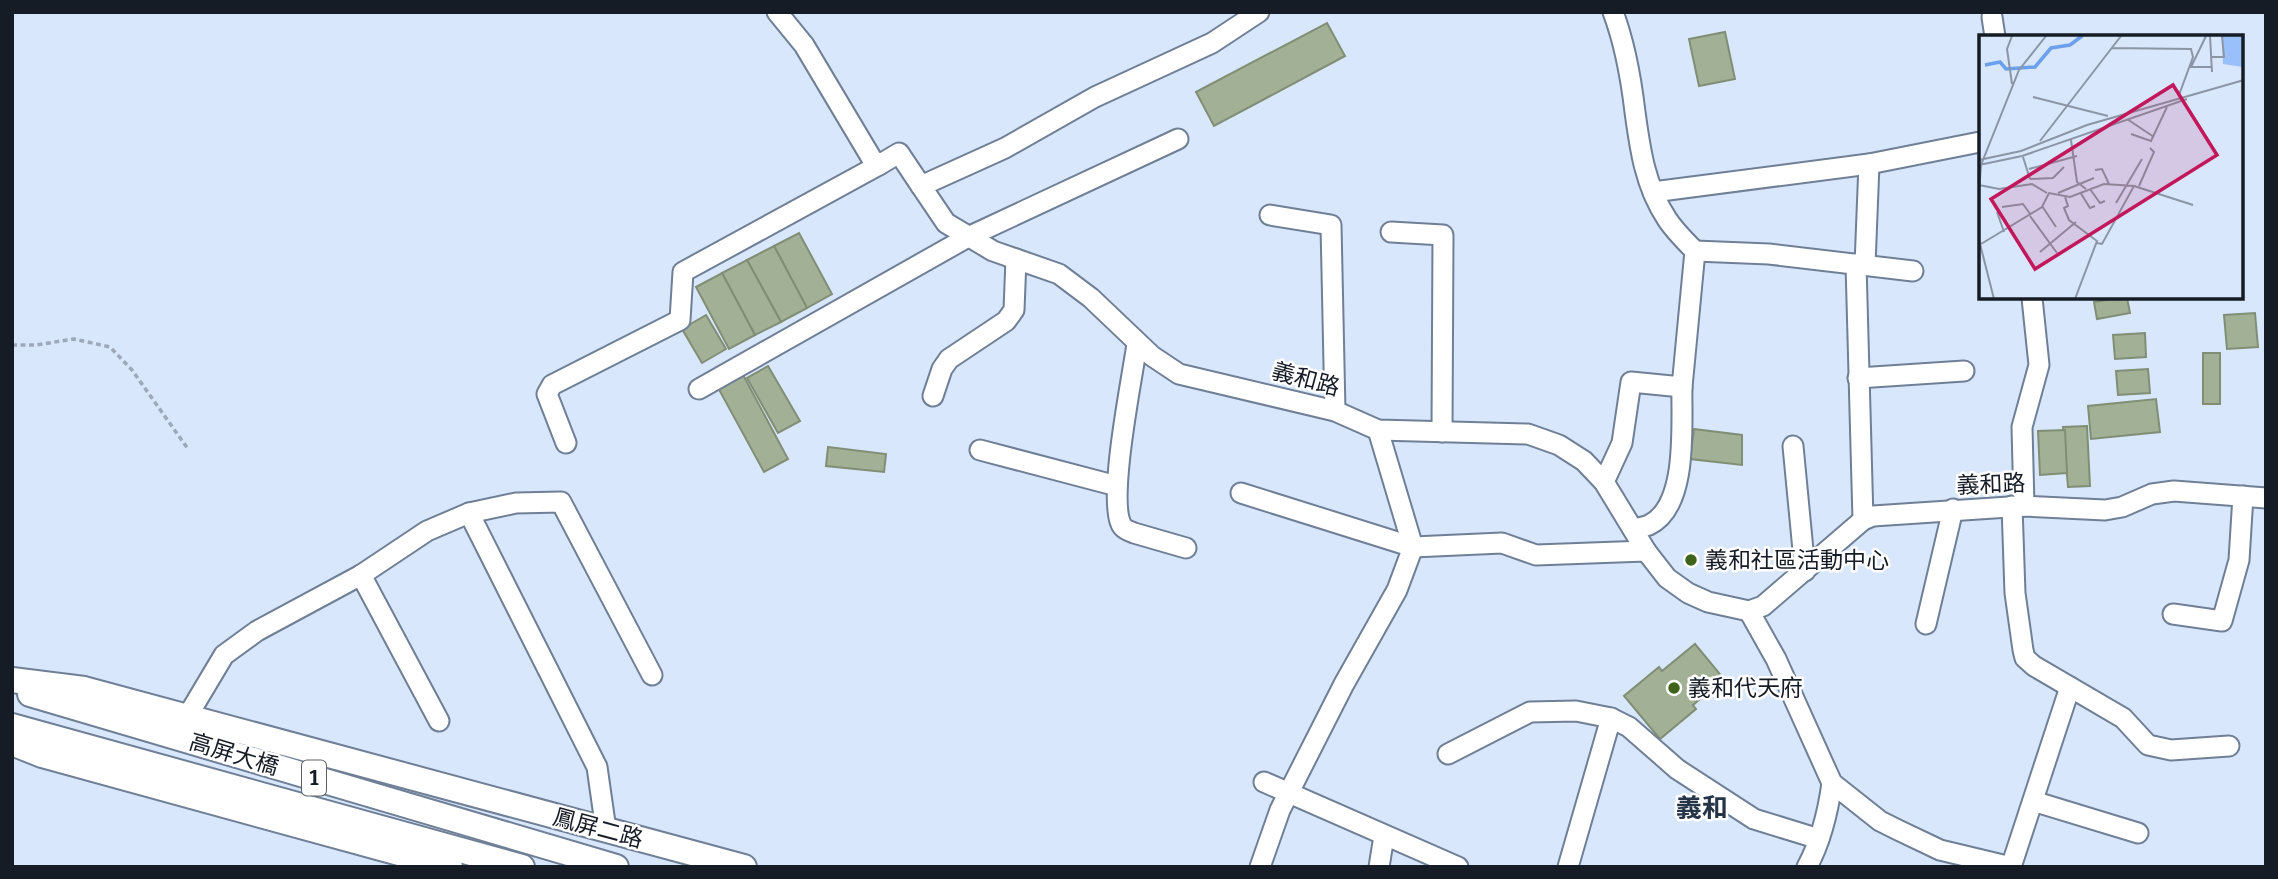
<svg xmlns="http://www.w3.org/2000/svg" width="2278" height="879" font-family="Bitter,'Noto Sans TC',serif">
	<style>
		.building { fill: #a2b196; stroke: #808e75; stroke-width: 2 }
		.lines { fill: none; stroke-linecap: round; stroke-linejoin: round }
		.minor-casing { stroke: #6f7f96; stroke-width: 23 }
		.major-casing { stroke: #6f7f96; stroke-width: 28 }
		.path { stroke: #9da9ba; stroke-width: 3.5; stroke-dasharray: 5 3.5; stroke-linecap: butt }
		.minor { stroke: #fff; stroke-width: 19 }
		.major { stroke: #fff; stroke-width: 24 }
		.poi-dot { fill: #40631b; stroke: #fff; stroke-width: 2.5 }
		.labels { text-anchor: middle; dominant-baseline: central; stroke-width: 5; stroke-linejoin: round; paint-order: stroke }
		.shield { fill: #fff; stroke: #5c6066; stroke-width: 2 }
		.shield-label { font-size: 21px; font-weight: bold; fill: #161c25 }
		.street-label { font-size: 23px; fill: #161c25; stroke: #fff }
		.poi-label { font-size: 23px; fill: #161c25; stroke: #fff; text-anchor: start }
		.quarter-label { font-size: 26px; font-weight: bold; fill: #263448; stroke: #fff }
		.inset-river { fill: none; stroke: #6ba0ed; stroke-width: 3.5 }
		.inset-road { fill: none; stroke: #8a96a6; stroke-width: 2 }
		.view { fill: #c2185b; fill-opacity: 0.15; stroke: #c2185b; stroke-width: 3.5 }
		.inset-edge { fill: none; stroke: #161c25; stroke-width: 3.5 }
	</style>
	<rect width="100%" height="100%" fill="#d8e7fc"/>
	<g class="building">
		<path d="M1327,23L1345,56L1214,126L1196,92Z"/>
		<path d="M1725,32L1735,79L1699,86L1689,39Z"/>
		<path d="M799,233L832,294L807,308L774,246Z"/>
		<path d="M774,246L807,308L781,322L747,260Z"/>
		<path d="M747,260L781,322L755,335L722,273Z"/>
		<path d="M722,273L755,335L729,349L696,287Z"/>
		<path d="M2118,298H2127L2130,313L2097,319L2094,302Z"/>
		<path d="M2255,313L2258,347L2227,349L2224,315Z"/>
		<path d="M706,315L726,349L702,363L682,329Z"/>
		<path d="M2145,333L2146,357L2115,359L2113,335Z"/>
		<rect x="2203" y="353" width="17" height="51"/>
		<path d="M768,366L800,421L778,433L747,378Z"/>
		<path d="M2148,369L2150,393L2118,395L2116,371Z"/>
		<path d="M741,371L788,459L764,472L716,384Z"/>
		<path d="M2156,399L2160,432L2091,439L2088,406Z"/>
		<path d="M2087,426L2090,486L2068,487L2063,427Z"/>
		<path d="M1694,429L1742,435V465L1690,459Z"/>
		<path d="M2065,430L2067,473L2040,475L2038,431Z"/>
		<path d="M828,447L886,454L884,472L826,466Z"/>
		<path d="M1695,644L1724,679L1693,705L1696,709L1660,739L1624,696L1659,667L1662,671Z"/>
	</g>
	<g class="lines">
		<g class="minor-casing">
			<g id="minor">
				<path d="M777,12L804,45L872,159L879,165L899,153L921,186"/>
				<path d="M1259,12L1212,43L1095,97L1005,148L921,186L946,223L993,251L1059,274L1091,298L1152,356L1179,374L1335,411L1378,430L1528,434L1559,445L1584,461L1604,482L1646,551L1667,578L1688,593L1708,602L1749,611L1763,606L1863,520L1873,516L2024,506L2105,510L2122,507L2152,494L2174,491L2266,498"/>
				<path d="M1992,17L1995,37"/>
				<path d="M1653,192L1869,164L1980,142"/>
				<path d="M1270,215L1331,225L1335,411"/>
				<path d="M1391,232L1443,235L1442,432"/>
				<path d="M1695,251L1769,254L1913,271"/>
				<path d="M1856,264L1863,520"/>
				<path d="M1865,265L1869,164"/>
				<path d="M1137,344C1132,379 1108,496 1121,524C1123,529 1129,531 1134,533L1186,548"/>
				<path d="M1858,378L1964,371"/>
				<path d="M699,389L968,237L1178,139"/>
				<path d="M933,396L942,369L949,359L1006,321L1014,310L1016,259"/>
				<path d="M566,443L547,394L552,385L680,320L683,272L879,165"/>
				<path d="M1793,446L1805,571"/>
				<path d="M980,450L1117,486"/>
				<path d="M1604,482L1622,443L1631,382L1682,387L1695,251C1685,241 1674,230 1667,219C1645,186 1640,149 1635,112C1631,78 1625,44 1613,12"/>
				<path d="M1241,493L1413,547L1502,543L1536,555L1646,551"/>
				<path d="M2012,506L2015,593L2023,650L2025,658L2034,666L2123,718L2148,745L2171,750L2229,746"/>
				<path d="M2024,506L2022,427L2039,365L2032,298"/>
				<path d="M469,513L597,767L606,830"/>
				<path d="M1633,529C1638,528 1644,527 1649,525C1689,506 1681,423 1682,387"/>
				<path d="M361,575L439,721"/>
				<path d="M1749,611L1776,659L1832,783L1880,821L1898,830L1940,850L2011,867"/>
				<path d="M2173,614L2222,621L2239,560L2243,496"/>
				<path d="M1926,624L1953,509"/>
				<path d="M187,717L224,655L257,631L361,575L427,531L469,513L516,503L561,502L652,675"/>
				<path d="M1448,754L1530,712L1576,711L1611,718L1629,727L1677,769L1754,819L1819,839"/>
				<path d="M1264,782L1458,867"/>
				<path d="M2033,801L2138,833"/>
				<path d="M1260,867L1280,810L1344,684L1397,590L1413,547L1378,430"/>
				<path d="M1379,867L1384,836"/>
				<path d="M1568,867L1611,718"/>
				<path d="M1807,867C1821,841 1828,812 1832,783"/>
				<path d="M2011,867L2070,687"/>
			</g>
		</g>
		<g class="major-casing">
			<g id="major">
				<path d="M12,680L84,689L744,867"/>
				<path d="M30,694L616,867"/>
				<path d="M12,726L522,867"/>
				<path d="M12,743L42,755L450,867"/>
			</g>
		</g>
		<path class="path" d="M12,345H36L74,339L110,347L132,370L188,449"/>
		<use href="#minor" class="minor"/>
		<use href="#major" class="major"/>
	</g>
	<g class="poi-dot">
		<circle cx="1691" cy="560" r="7"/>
		<circle cx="1674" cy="688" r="7"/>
	</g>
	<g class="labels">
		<rect class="shield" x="302" y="760.5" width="24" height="35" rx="5"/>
		<g class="shield-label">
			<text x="314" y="778">1</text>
		</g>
		<g class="street-label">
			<text transform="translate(1306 379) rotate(15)">義和路</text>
			<text transform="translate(1991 484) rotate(-2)">義和路</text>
			<text transform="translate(234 754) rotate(17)">高屏大橋</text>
			<text transform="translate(598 828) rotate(15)">鳳屏二路</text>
		</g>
		<g class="poi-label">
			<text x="1705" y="560">義和社區活動中心</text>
			<text x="1688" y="688">義和代天府</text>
		</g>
		<g class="quarter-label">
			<text x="1702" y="808">義和</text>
		</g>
	</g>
	<g transform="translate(1979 35)">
		<rect width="264" height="264" fill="#d8e7fc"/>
		<path d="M243,1H264V32L244,29Z" fill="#99c0fa"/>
		<path class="inset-river" d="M6,30L21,27L27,34L56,32L72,13L91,10L103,1"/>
		<path class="inset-road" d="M33,1L28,14L33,49M227,1L212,32H233M231,1L233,37M133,13L212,14L214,22L200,60M233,22H245L243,1M54,62L129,81M148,84L175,102M152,99L172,106L188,72M92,105L98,147L107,154M61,106L142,1M44,122L51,144M0,125L42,116L108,90L265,45M0,130L43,121L208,64M50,134L98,121M116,135L123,134L130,149M51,144L74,143L85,132M0,150L20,154L53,149L68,158M155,151L214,170M160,151L175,117L171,113M111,154L121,168L126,166M101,157L111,173L116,171M0,158L2,130L40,35L67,1M79,158L115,143M86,162L89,171L85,173L90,185L118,206L96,264M137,168L163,124M63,171L77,192M23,172L44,169L52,180M18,177L25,197M51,181L78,218M0,205L15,264M2,209L63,172L70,158L91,162L125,149L155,151L123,209L118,208M61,217L97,187"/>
		<path class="view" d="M194,50L238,120L56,234L12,164Z"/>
		<rect width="264" height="264" class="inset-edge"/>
	</g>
	<rect width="2278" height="879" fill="none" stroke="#161c25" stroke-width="28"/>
</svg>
